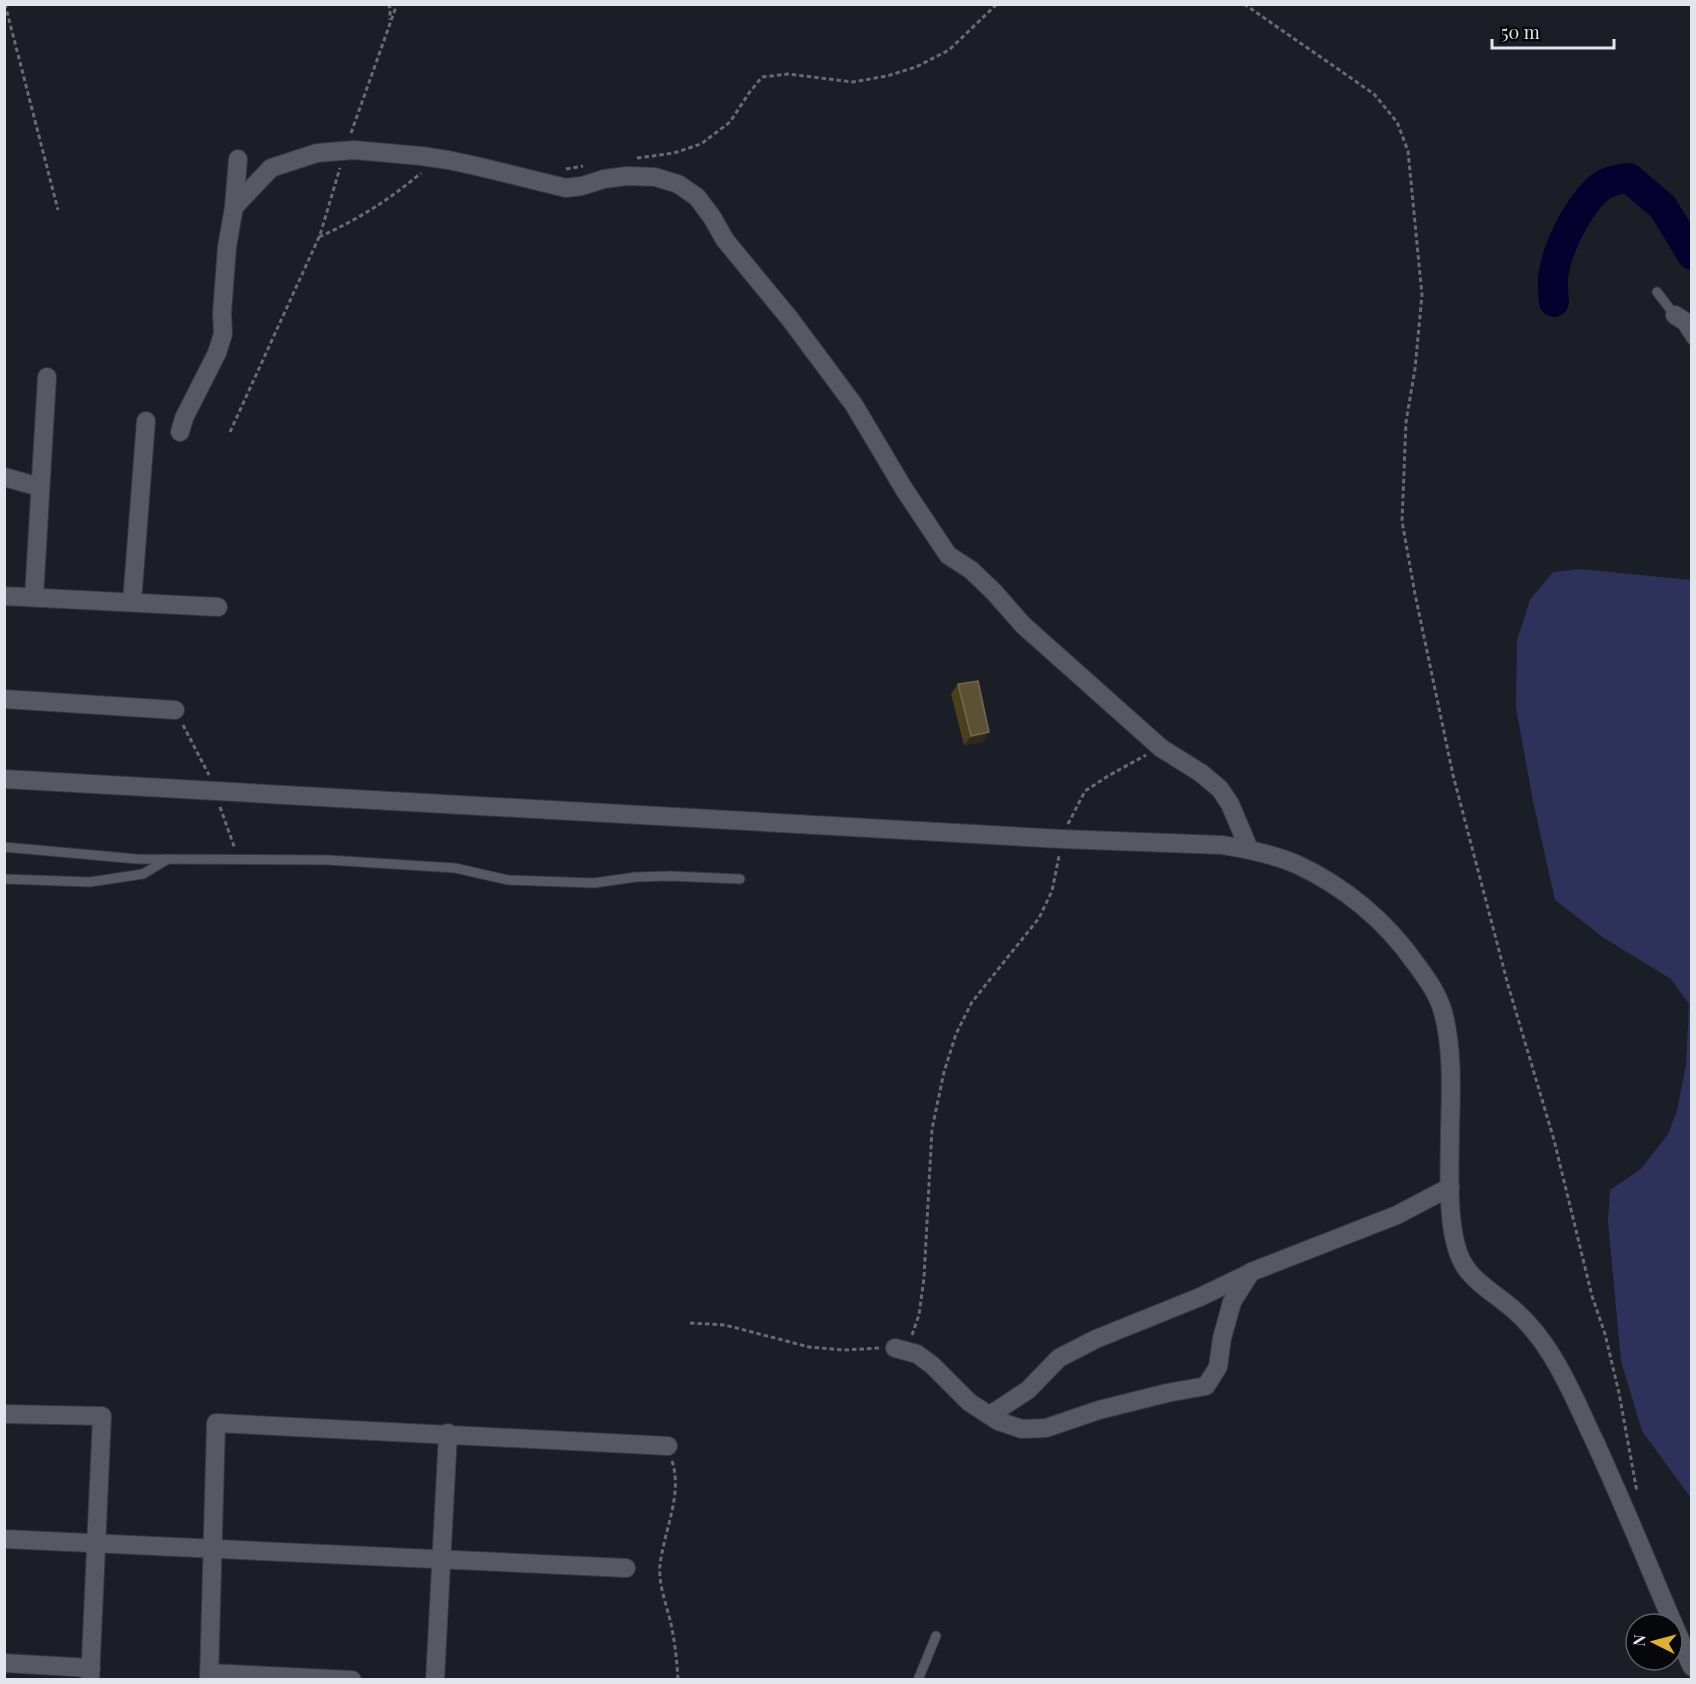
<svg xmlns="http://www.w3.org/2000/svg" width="1696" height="1684" font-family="'Playfair Display',serif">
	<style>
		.green { fill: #2e325a }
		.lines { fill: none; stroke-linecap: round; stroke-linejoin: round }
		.river { stroke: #06002e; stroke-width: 30 }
		.lane-casing { stroke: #373940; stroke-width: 11 }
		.street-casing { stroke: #373940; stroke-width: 20 }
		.path { stroke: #696b73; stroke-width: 3; stroke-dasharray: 4.5 3; stroke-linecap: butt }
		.lane { stroke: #565864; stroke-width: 9 }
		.street { stroke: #565864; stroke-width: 18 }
		.wall { fill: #4c3f1e }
		.shaded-wall { fill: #322b19 }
		.building { fill: #5d5135; stroke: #726851; stroke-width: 1.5 }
	</style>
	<rect width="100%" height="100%" fill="#1c1e27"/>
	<path class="green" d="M1579,569L1691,580V1498L1642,1431L1621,1361L1608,1221L1610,1190L1641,1169L1668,1134L1677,1111L1686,1065L1689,1004L1671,979L1604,938L1555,900L1533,801L1516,708L1517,640L1530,600L1553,572Z"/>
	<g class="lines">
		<path class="river" d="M1554,302C1553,294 1553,286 1553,278C1556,250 1577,207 1599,188C1607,181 1619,179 1629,178L1663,207L1692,255"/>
		<g class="lane-casing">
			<g id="lane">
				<path d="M1657,292L1683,326L1692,340"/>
				<path d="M4,847L137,859L328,860L407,865L455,868L508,880L594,883L636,877L670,876L740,879"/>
				<path d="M4,879L90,882L143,874L168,859"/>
				<path d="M918,1680L936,1636"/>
			</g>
		</g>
		<g class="street-casing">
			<g id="street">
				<path d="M234,207L238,159"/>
				<path d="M1675,315L1692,326"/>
				<path d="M180,432L184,418L217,353L223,334L222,313L227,247L234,207L271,168L317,153L354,150L421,156L448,160L476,166L566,188L582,186L604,179L627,176L655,177L678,184L697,197L712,217L725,240L790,319L854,405L904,489L948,555L971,570L994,592L1023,625L1161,748L1201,773L1220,789L1230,804L1249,849"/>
				<path d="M4,477L40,487"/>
				<path d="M4,596L218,607"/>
				<path d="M34,597L47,377"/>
				<path d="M132,602L146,421"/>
				<path d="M4,699L175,710"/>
				<path d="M4,779L1062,839L1222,845C1247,849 1273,854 1296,864C1344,886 1386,921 1416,964C1427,979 1438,994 1443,1012C1453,1049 1451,1091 1450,1129C1450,1165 1445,1234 1464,1265C1475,1283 1497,1295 1513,1309C1528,1322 1541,1338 1552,1356C1569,1383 1581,1413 1595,1442C1629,1516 1659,1592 1692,1667"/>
				<path d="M895,1348L917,1354L932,1365L969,1402L998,1421L1022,1429L1046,1428L1099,1410L1167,1393L1206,1386L1218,1367L1222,1338L1232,1302L1251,1272L1397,1215L1450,1187"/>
				<path d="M4,1414L102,1416L90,1680"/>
				<path d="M990,1415L1028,1390L1059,1358L1096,1339L1200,1297L1250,1273"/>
				<path d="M4,1539L626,1568"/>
				<path d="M4,1663L91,1668"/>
				<path d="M209,1673L352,1680"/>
				<path d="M209,1680L216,1423L668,1446"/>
				<path d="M435,1680L448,1433"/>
			</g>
		</g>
		<g class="path">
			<path d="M5,4L58,210"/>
			<path d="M388,4L390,8V20"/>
			<path d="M1244,4L1374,94L1397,122L1408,151L1422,295L1415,369L1406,422L1402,521L1415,594L1453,775L1508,985L1554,1140L1592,1296L1605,1334L1619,1393L1637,1492"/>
			<path d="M351,133L397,4"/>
			<path d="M637,158L674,153L701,144L730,122L749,93L762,77L788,74L853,82L887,76L916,67L949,50L997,4"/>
			<path d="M566,169L583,166"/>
			<path d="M319,237C357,220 389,200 421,173"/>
			<path d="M230,432L320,235L340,168"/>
			<path d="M183,725L209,775"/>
			<path d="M220,807L235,849"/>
			<path d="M1068,824L1085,791L1108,776L1146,755"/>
			<path d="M690,1323L725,1325L809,1347L844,1350L880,1348"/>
			<path d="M912,1335L919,1315L924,1278L932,1129L944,1072L956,1034L972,1002L1039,918L1052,891L1059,856"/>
			<path d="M672,1461C683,1495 664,1530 660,1565C658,1584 667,1606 671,1624C675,1643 677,1661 678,1680"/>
		</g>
		<use href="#lane" class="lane"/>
		<use href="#street" class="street"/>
	</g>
	<path class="wall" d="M958,684L983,742L964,745L951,694Z"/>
	<path class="shaded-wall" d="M989,732L983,742L964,745L971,736Z"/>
	<path class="building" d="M978,681L989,732L971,736L958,684Z"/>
	<rect width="1696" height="1684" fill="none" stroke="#e3e5ec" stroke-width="12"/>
	<g transform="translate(1654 1642) rotate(276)"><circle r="28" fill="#07080c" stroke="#5f6066" stroke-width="1.5"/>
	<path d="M0-4.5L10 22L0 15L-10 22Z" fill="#e0b034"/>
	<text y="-9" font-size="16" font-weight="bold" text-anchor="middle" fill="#e3e5ec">N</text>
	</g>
	<path d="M1492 39v9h122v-9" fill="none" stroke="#e3e5ec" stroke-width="3"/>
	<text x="1501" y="39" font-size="18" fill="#e3e5ec" stroke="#07080c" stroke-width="4.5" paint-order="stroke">50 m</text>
</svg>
